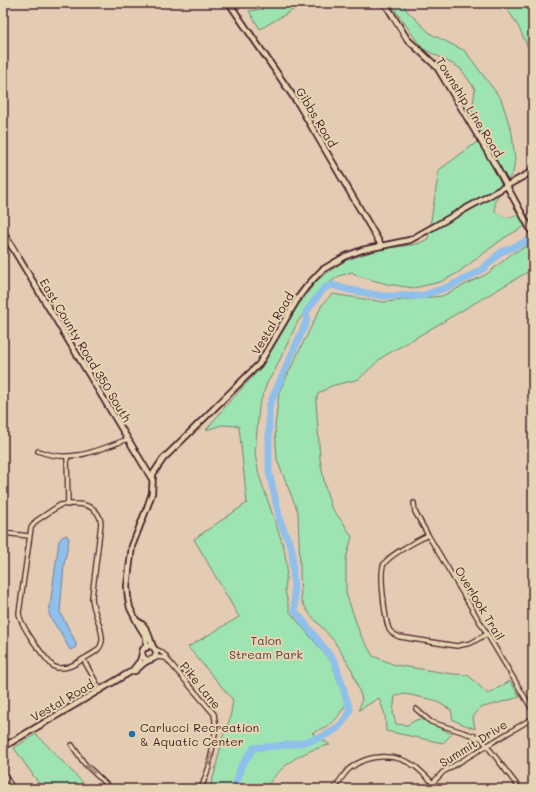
<svg xmlns="http://www.w3.org/2000/svg" width="536" height="792" font-family="Mali,sans-serif">
	<style>
		.green { fill: #9de4b2; stroke: #74826e }
		.water { fill: #8fbfeb; stroke: #737f9e }
		.lines { fill: none; stroke-linecap: round; stroke-linejoin: round }
		.river { stroke: #8fbfeb; stroke-width: 7 }
		.minor-casing { stroke: #4a1f2b; stroke-width: 6 }
		.tertiary-casing { stroke: #4a1f2b; stroke-width: 8 }
		.minor { stroke: #e6d5b2; stroke-width: 3.5 }
		.tertiary { stroke: #e6d5b2; stroke-width: 4.5 }
		.oneway { stroke: #987a6e }
		.poi-dot { fill: #1f6fb2; stroke: #e6d5b2; stroke-width: 1.5 }
		.labels { text-anchor: middle; dominant-baseline: central; stroke-width: 4; stroke-linejoin: round; paint-order: stroke }
		.street-label { font-size: 12px; fill: #4a1f2b; stroke: #e6d5b2 }
		.park-label { font-size: 12px; fill: #563d3f; stroke: #e6d5b2 }
		.poi-label { font-size: 12px; fill: #4a1f2b; stroke: #e6d5b2; text-anchor: start }
	</style>
	<rect width="100%" height="100%" fill="#e3cbb4"/>
	<filter id="ink" filterUnits="userSpaceOnUse"><feTurbulence type="fractalNoise" baseFrequency=".025" numOctaves="2"/><feDisplacementMap in="SourceGraphic" scale="8" xChannelSelector="R" yChannelSelector="G"/><feConvolveMatrix kernelMatrix="1 2 1 2 8 2 1 2 1" color-interpolation-filters="sRGB"/></filter>
	<g filter="url(#ink)">
		<g class="green">
			<path d="M259,3H305L260,29L249,11L263,9Z"/>
			<path d="M390,3H404L406,10L431,34L465,51L501,99L512,133L515,160L513,172L495,201V212L507,218L519,214L525,226L504,238L456,274L440,282L414,288L387,284L358,276L352,272L339,276L320,290L297,323L275,370L267,383L259,406L255,454L259,475L284,548L287,566L285,591L290,612L332,663L346,704C334,724 332,724 312,733L330,745C301,751 281,765 265,789H209L214,775L223,736L230,719L233,700L188,647L239,617L194,539L247,503L239,426L222,425L206,430L229,402L262,367L298,306L317,280L344,261L377,250L417,244L428,239L439,170L484,137L472,113L475,89L460,68L422,48Z"/>
			<path d="M504,3H516L533,11V58L519,28Z"/>
			<path d="M533,243V271L526,273L381,358L359,379L331,386L318,394L316,401L320,459L325,486L331,507L344,524L352,537L346,559V593L360,634L373,656L395,665L453,674L468,675L488,694L510,681L520,697L480,708L473,717L475,729L453,720L451,710L434,700L405,694L395,696L393,713L396,724L407,725L416,720L421,719L452,734L443,743L386,731L385,715L379,698L359,710L362,699L352,670L334,641L309,613L301,600L298,512L277,460L275,427L279,392L316,317L322,305L332,294L384,302L442,296L487,274L513,253Z"/>
			<path d="M36,734L89,789H41L42,788L14,748Z"/>
		</g>
		<path class="water" d="M67,535L69,539L64,565L60,612L76,643V647L70,650L61,633L51,619L49,613L59,541L62,537Z"/>
		<g class="lines">
			<path class="river" d="M235,789L241,766L254,748C279,746 325,744 342,723C345,720 348,714 350,710L335,662L295,611L292,549L281,524L269,472V406L307,320L306,312L324,288L333,285L345,289L382,296H421L448,287L469,277L485,267L501,252L528,241L533,236"/>
			<g class="minor-casing">
				<g id="minor">
					<path d="M38,451C71,464 98,450 128,439"/>
					<path d="M67,456L68,505"/>
					<path d="M414,503L415,512L428,535L533,711"/>
					<path d="M60,505C77,503 98,502 101,523L92,597C92,611 104,630 102,641C101,650 92,654 85,658C78,662 69,669 60,668C56,668 52,666 50,663C41,653 20,625 19,613L31,528L36,521Z"/>
					<path d="M3,533L29,536"/>
					<path d="M428,535C417,541 390,554 384,564C379,571 385,623 390,631C393,634 396,636 400,637L457,646L471,643L487,634"/>
					<path d="M155,649L160,651L166,656V658L214,714L216,728L209,767L201,789"/>
					<path d="M83,659L100,689"/>
					<path d="M154,659L158,657L166,658"/>
					<path d="M416,709L431,722L481,738L520,789"/>
					<path d="M72,745L84,763L111,789"/>
					<path d="M3,772L13,789"/>
					<path d="M334,789C339,782 343,775 349,769C368,753 397,753 416,767C424,774 432,782 439,789"/>
					<path d="M427,789L443,772L533,718"/>
				</g>
			</g>
			<g class="tertiary-casing">
				<g id="tertiary">
					<path d="M229,3L299,105L381,245"/>
					<path d="M385,3L407,39L437,67L497,168L533,234"/>
					<path d="M3,232L152,479"/>
					<path d="M137,621C148,626 149,637 153,647"/>
					<circle cx="149" cy="653" r="7"/>
					<path d="M146,648V637L138,624L130,608L128,598L127,586L132,546L148,505L152,493L153,474L163,459L259,364L298,298L307,286L322,270L346,256L362,250L410,240L533,171"/>
					<path d="M132,671L140,661L142,654"/>
					<path d="M3,747L132,671H135L144,663L149,660"/>
				</g>
			</g>
			<use href="#minor" class="minor"/>
			<use href="#tertiary" class="tertiary"/>
		</g>
		<defs><path id="oneway-shaft" d="M-6 0H5M1.5-3L5.5 0L1.5 3" fill="none" stroke-width="1.6" stroke-linecap="round" stroke-linejoin="round"/></defs>
		<g class="oneway">
			<use href="#oneway-shaft" transform="translate(210 759) rotate(103)"/>
			<use href="#oneway-shaft" transform="translate(90 769) rotate(-136)"/>
		</g>
	</g>
	<circle class="poi-dot" cx="132" cy="734" r="4"/>
	<g class="labels">
		<g class="street-label">
			<text transform="translate(470 107) rotate(58)">Township Line Road</text>
			<text transform="translate(317 117) rotate(59)">Gibbs Road</text>
			<text transform="translate(272 323) rotate(-59)">Vestal Road</text>
			<text transform="translate(86 350) rotate(59)">East County Road 350 South</text>
			<text transform="translate(480 603) rotate(59)">Overlook Trail</text>
			<text transform="translate(201 685) rotate(51)">Pike Lane</text>
			<text transform="translate(62 700) rotate(-30)">Vestal Road</text>
			<text transform="translate(473 743) rotate(-32)">Summit Drive</text>
		</g>
		<g class="park-label">
			<text x="266" y="640">Talon<tspan x="266" dy="14">Stream Park</tspan></text>
		</g>
		<g class="poi-label">
			<text x="140" y="727">Carlucci Recreation<tspan x="140" dy="14">&amp; Aquatic Center</tspan></text>
		</g>
	</g>
	<rect width="536" height="792" fill="none" stroke="#e6d5b2" stroke-width="16"/>
	<rect x="8" y="8" width="520" height="776" fill="none" stroke="#4a1f2b" stroke-width="1.5" filter="url(#ink)"/>
</svg>
